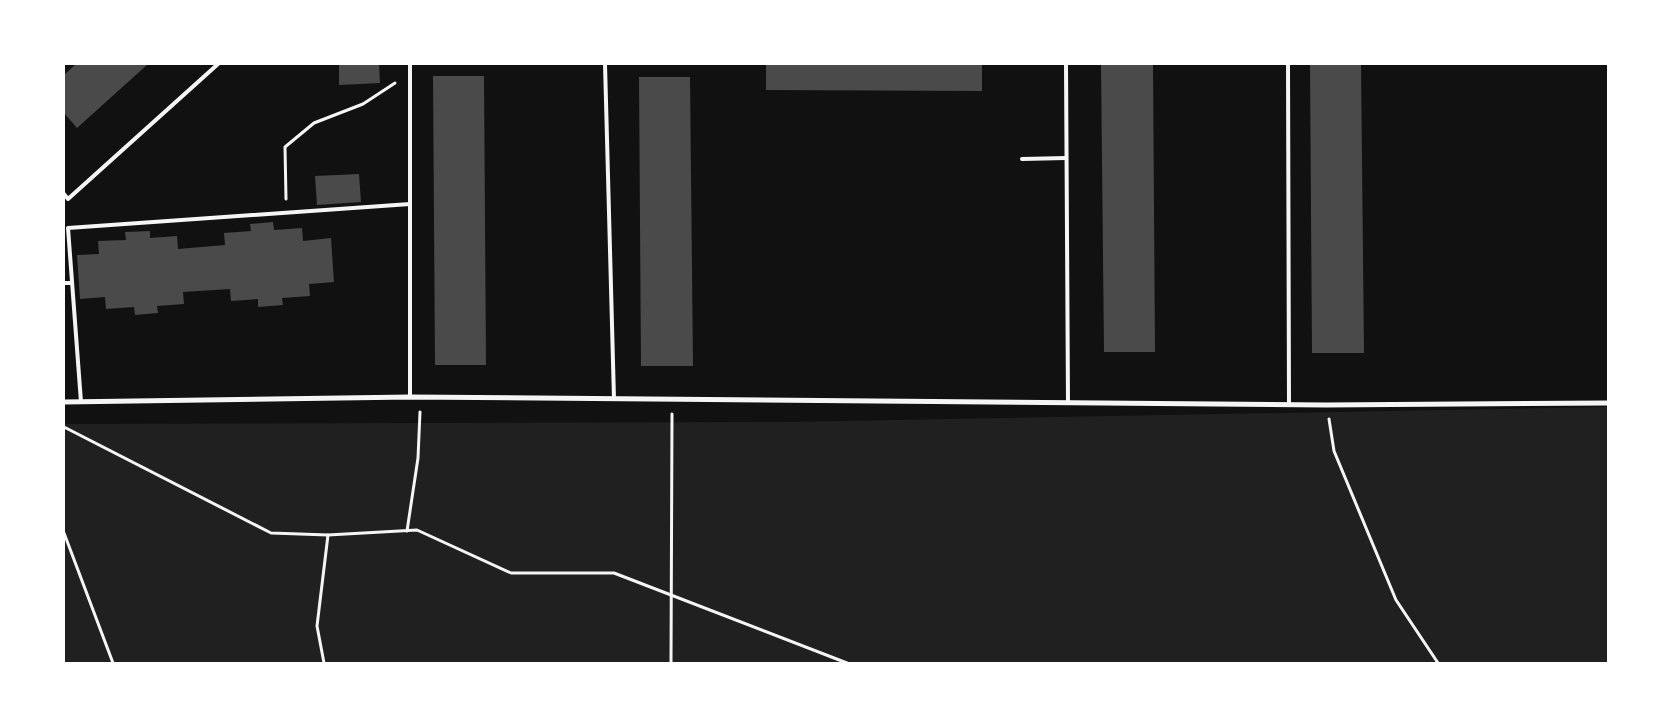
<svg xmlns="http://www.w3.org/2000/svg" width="1672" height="727" font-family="Mulish,sans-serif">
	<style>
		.green { fill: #202020 }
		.building { fill: #4a4a4a }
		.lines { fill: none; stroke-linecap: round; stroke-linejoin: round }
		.path { stroke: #f5f5f5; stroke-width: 3 }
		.service { stroke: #f5f5f5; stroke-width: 4 }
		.minor { stroke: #f5f5f5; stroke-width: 5 }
	</style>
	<rect width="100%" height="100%" fill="#111"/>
	<path class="green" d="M1608,407V663H64V424L785,422Z"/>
	<g class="building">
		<path d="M76,64H148L77,128L64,113V75Z"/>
		<path d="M339,64H379L380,83L339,85Z"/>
		<path d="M766,64H982V91L766,90Z"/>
		<path d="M1101,64H1153L1155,352H1104Z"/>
		<path d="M1361,64L1364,353H1312L1310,65Z"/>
		<path d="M433,76H484L486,365H435Z"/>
		<path d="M639,77H690L693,366H641Z"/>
		<path d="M359,174L361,202L317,205L315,176Z"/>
		<path d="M273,222L274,230L302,228L303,241L331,238L334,282L309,284L310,296L282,298L283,305L258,307V299L231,301L230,289L183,292L184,304L157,306L158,313L135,315L134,307L106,309L105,297L80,299L77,255L99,254L98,241L126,240L125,232L150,231V238L177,236L178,249L225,245L224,233L251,231L250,224Z"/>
	</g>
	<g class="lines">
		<g class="path">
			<path d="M286,199L285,147L314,123L363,104L395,83"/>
			<path d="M1329,419L1334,451L1396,600L1438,663"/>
			<path d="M64,427L271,533L328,535L417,530L511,573H614L847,663"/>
			<path d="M407,531L418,458L420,412"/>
			<path d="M64,533L113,663"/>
			<path d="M324,663L317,626L328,535"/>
			<path d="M671,663L672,414"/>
		</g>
		<g class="service">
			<path d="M605,64L614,399"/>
			<path d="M1066,64L1068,403"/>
			<path d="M1288,64L1289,405"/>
			<path d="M1022,159L1066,158"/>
			<path d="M64,194L68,199L218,64"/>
			<path d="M64,283H72"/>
			<path d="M410,397V64"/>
			<path d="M81,402L68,228L410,204"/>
		</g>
		<path class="minor" d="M64,402L410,397L1326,405L1608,403"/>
	</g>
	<rect width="1672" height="727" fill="none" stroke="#ffffff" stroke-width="130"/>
</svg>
